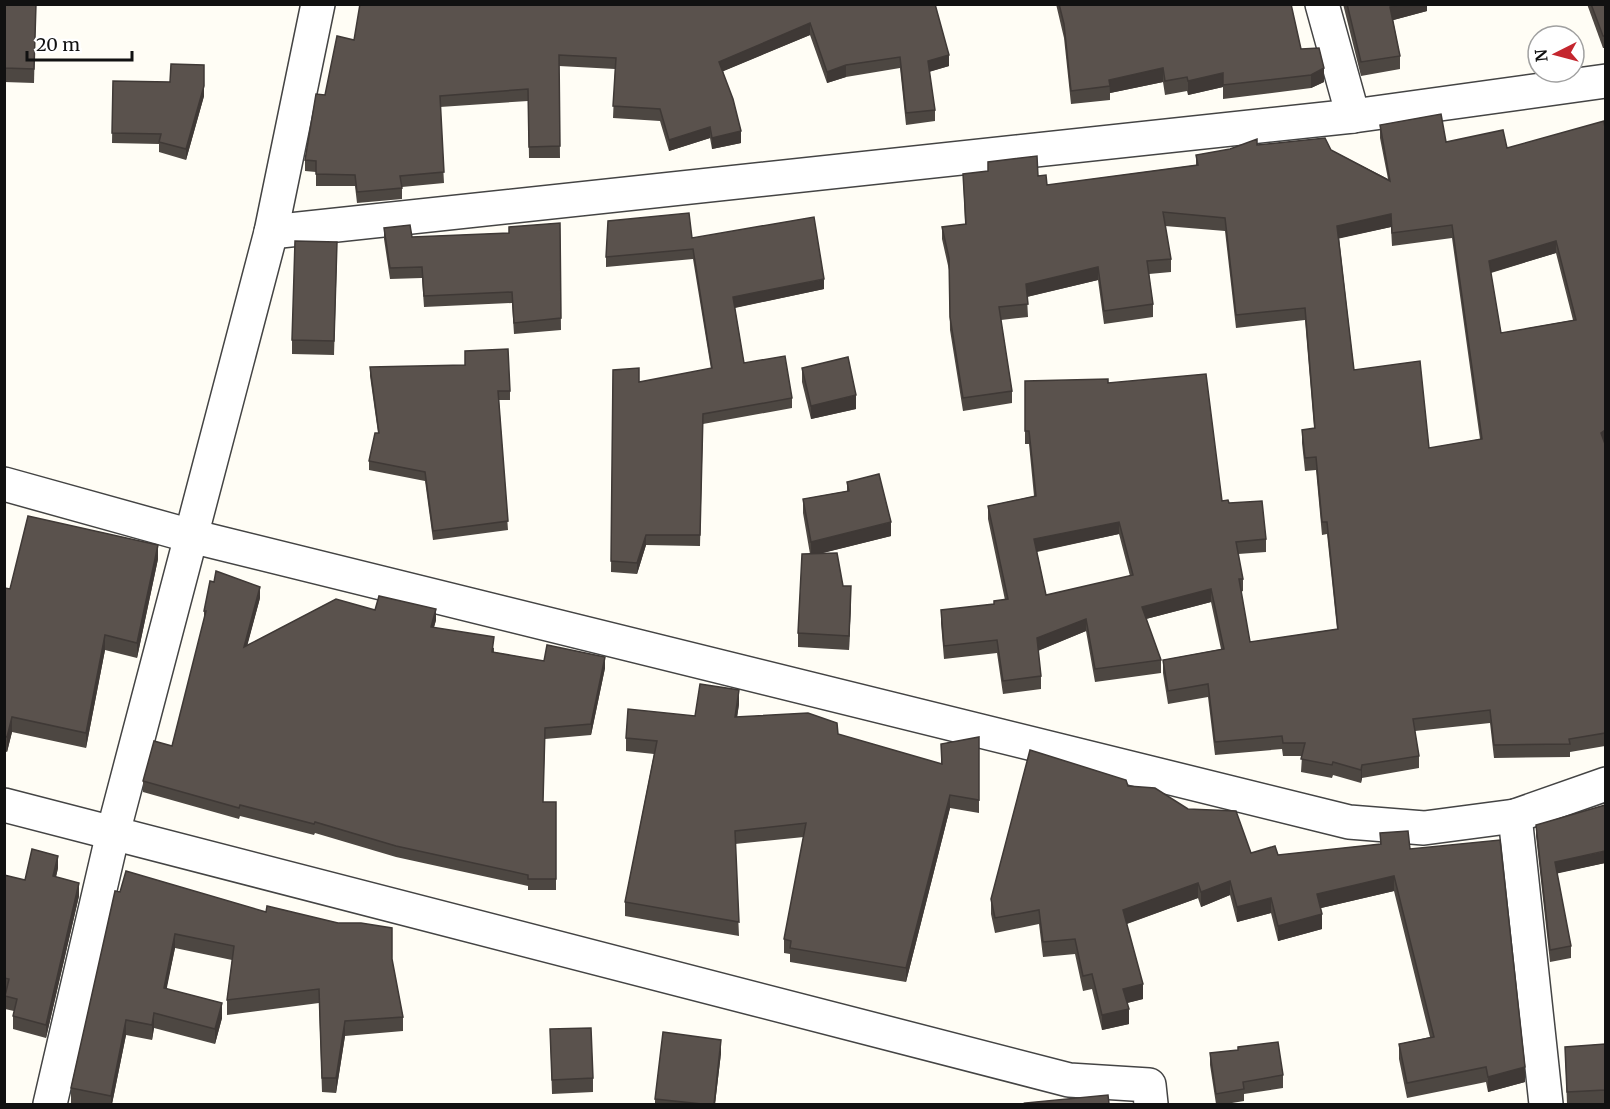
<svg xmlns="http://www.w3.org/2000/svg" width="1610" height="1109" font-family="Merriweather,serif">
	<style>
		.lines { fill: none; stroke-linecap: round; stroke-linejoin: round }
		.minor-casing { stroke: #444; stroke-width: 36 }
		.minor { stroke: #fff; stroke-width: 33 }
		.wall { fill: #4d4742; fill-rule: evenodd }
		.shaded-wall { fill: #3f3936 }
		.building { fill: #5a524d; stroke: #3f3936; stroke-width: 1.5; fill-rule: evenodd }
	</style>
	<rect width="100%" height="100%" fill="#fffdf5"/>
	<g class="lines">
		<g class="minor-casing">
			<g id="minor">
				<path d="M1322,4L1353,116"/>
				<path d="M271,232L1353,116L1606,81"/>
				<path d="M4,484L191,536L1349,822L1424,828L1515,816L1606,784"/>
				<path d="M4,805L1069,1080L1149,1085L1151,1104"/>
				<path d="M1515,816L1546,1104"/>
				<path d="M50,1104L113,833L271,232L318,4"/>
			</g>
		</g>
		<use href="#minor" class="minor"/>
	</g>
	<g class="wall">
		<path d="M4,4H36L34,83L4,82Z"/>
		<path d="M935,4L949,66L929,72L935,110V121L906,125L900,68L846,77L827,83L810,35L723,71L741,143L712,149L710,138L669,151L660,121L613,118L615,69L559,66L560,158H529L528,101L440,107L444,183L402,187V199L357,203L355,186H316V172L305,171V160L325,95L354,40Z"/>
		<path d="M1056,4H1291L1301,49L1324,82L1311,88L1223,99V87L1188,95L1187,91L1165,95L1163,82L1110,93V100L1071,104L1064,38Z"/>
		<path d="M1343,4H1427V11L1393,20L1400,56V69L1361,76Z"/>
		<path d="M1587,4H1605V48H1603Z"/>
		<path d="M113,81L170,82L204,96L186,160L159,152V144L112,143Z"/>
		<path d="M1380,125L1446,142L1507,148L1605,128V746L1570,752V757L1494,758L1490,723L1415,731L1419,756V768L1362,778L1361,783L1333,775L1332,778L1301,772L1302,756H1283L1282,749L1215,755L1208,697L1168,704L1163,673V660L1221,649L1211,602L1146,619L1161,660V673L1095,682L1086,631L1038,651L1041,676V689L1003,694L997,653L944,659L941,623V610L994,604L1005,600L988,519V506L1034,496L1029,444H1025V381L1108,383L1222,501L1229,503L1266,539V552L1238,554L1243,579V591L1241,592L1250,642L1337,629L1327,534L1322,535L1316,470L1305,471L1302,443V430L1314,428L1305,320L1236,328L1225,231L1165,226L1171,259V272L1149,274L1153,304V317L1104,324L1098,280L1027,297L1028,317L1001,320L1012,391V403L963,411L950,330L949,270L942,239V227L965,224L963,174L1038,176L1047,185L1196,165V155L1257,145L1331,150L1388,179L1380,138ZM1391,227L1392,246L1452,238L1480,439L1429,448L1354,370L1339,238ZM1556,253L1573,320L1501,333L1491,273ZM1119,534L1130,576L1046,595L1037,552Z"/>
		<path d="M560,223L561,330L514,334L512,303L424,307L422,278L390,279L384,239V228L412,237L509,233V227Z"/>
		<path d="M692,238L824,289L735,308L744,363L792,398V408L703,424L700,546L646,545L637,574L611,572L613,370L639,382L711,369L693,259L606,267V257Z"/>
		<path d="M337,256L334,355L292,354V340Z"/>
		<path d="M370,367L510,391V400H499L508,530L433,540L425,481L369,470V461L378,433L370,376Z"/>
		<path d="M802,368L856,409L811,419L802,382Z"/>
		<path d="M847,482L891,536L822,553L851,600L849,650L798,647V633L810,554L803,513V499L847,491Z"/>
		<path d="M158,559L137,658L105,650L86,748L12,732L7,752L4,751V588L10,589Z"/>
		<path d="M260,598L247,645L375,610L436,620L434,627L494,648V652L544,661L605,668L591,735L545,739L543,802H556V890H528V886L396,857L315,833L314,835L240,816L239,819L143,792V781L172,746L204,620V611Z"/>
		<path d="M739,704L737,717L838,734L941,764V744L979,737V813L950,808L906,982L790,962V954L784,953V939L804,837L735,844L739,936L625,916V902L654,754L626,751V738L695,716Z"/>
		<path d="M1128,786L1251,853L1278,855L1380,844V833L1410,849L1525,1082L1488,1092L1486,1082L1407,1098L1399,1059V1044L1430,1037L1394,891L1321,908L1322,929L1278,941L1271,913L1237,922L1230,895L1201,907L1198,898L1127,924L1143,999L1127,1003L1129,1024L1102,1030L1092,989L1083,991L1075,954L1043,957L1039,924L995,933L991,914V899Z"/>
		<path d="M1536,825L1605,863L1557,873L1571,946V958L1550,962L1536,836Z"/>
		<path d="M58,868L56,877L79,896L46,1038L13,1029V1016L14,1011L5,1009V996L6,991H4V875L25,880Z"/>
		<path d="M115,891L392,959L403,1017V1031L345,1036L336,1093L322,1092L319,1003L227,1015V1000L232,960L175,948L166,989L222,1018L215,1044L154,1028L152,1040L126,1035L112,1104H79L71,1103V1088Z"/>
		<path d="M550,1029L593,1078V1092L552,1094Z"/>
		<path d="M1605,1044V1104H1567L1565,1047Z"/>
		<path d="M1238,1047L1283,1075V1088L1244,1094V1101L1226,1104H1216L1210,1065V1053L1238,1050Z"/>
		<path d="M721,1053L715,1104H655V1099Z"/>
	</g>
	<g class="shaded-wall">
		<path d="M1401,4H1427V11L1390,21V7Z"/>
		<path d="M810,23V35L719,73V62Z"/>
		<path d="M949,55V66L928,72V61Z"/>
		<path d="M204,65V96L186,160V149Z"/>
		<path d="M846,65V77L827,83V72Z"/>
		<path d="M1163,68V82L1110,93L1109,80Z"/>
		<path d="M1324,68V82L1311,88V75Z"/>
		<path d="M1223,73V87L1188,95V81Z"/>
		<path d="M710,127V138L669,151V140Z"/>
		<path d="M741,131V143L712,149V138Z"/>
		<path d="M1391,214V227L1337,239V226Z"/>
		<path d="M1556,241V253L1489,273V261Z"/>
		<path d="M1098,267V280L1026,297V284Z"/>
		<path d="M824,279V289L733,308V297Z"/>
		<path d="M856,395V409L811,419V406Z"/>
		<path d="M1605,430V443L1601,433Z"/>
		<path d="M891,522V536L811,556V542Z"/>
		<path d="M1119,522V534L1034,552V539Z"/>
		<path d="M646,535V545L637,574V563Z"/>
		<path d="M158,545V559L137,658V643Z"/>
		<path d="M851,586V600L849,650V636Z"/>
		<path d="M260,587V598L244,658V647Z"/>
		<path d="M1211,589V602L1142,620V607Z"/>
		<path d="M436,609V620L431,638V627Z"/>
		<path d="M1086,619V631L1037,651V638Z"/>
		<path d="M105,635V650L86,748V733Z"/>
		<path d="M605,657V668L591,735V724Z"/>
		<path d="M739,690V704L735,731V717Z"/>
		<path d="M12,717V732L7,752V737Z"/>
		<path d="M1362,765V778L1361,783V770Z"/>
		<path d="M950,795V808L906,982V968Z"/>
		<path d="M1605,851V863L1555,874V862Z"/>
		<path d="M58,856V868L53,889V876Z"/>
		<path d="M1394,876V891L1317,909V894Z"/>
		<path d="M1230,881V895L1201,907V892Z"/>
		<path d="M79,883V896L46,1038V1025Z"/>
		<path d="M1198,883V898L1123,925V910Z"/>
		<path d="M1271,898V913L1237,922V907Z"/>
		<path d="M1322,914V929L1278,941V926Z"/>
		<path d="M175,934V948L164,1002V988Z"/>
		<path d="M1143,984V999L1123,1004V989Z"/>
		<path d="M222,1003V1018L215,1044V1029Z"/>
		<path d="M1129,1009V1024L1102,1030V1015Z"/>
		<path d="M154,1013V1028L152,1040V1025Z"/>
		<path d="M126,1020V1035L112,1104H111V1096Z"/>
		<path d="M345,1021V1036L336,1093V1078Z"/>
		<path d="M721,1040V1053L715,1104H714Z"/>
		<path d="M1525,1067V1082L1488,1092V1077Z"/>
	</g>
	<g class="building">
		<path d="M4,4H36L34,69L4,68Z"/>
		<path d="M360,4H935L949,55L928,61L935,110L906,113L900,57L846,65L827,72L810,23L719,62L733,99L741,131L712,138L710,127L669,140L660,109L613,106L616,58L559,55L560,146L529,147L528,89L440,96L444,172L400,176L402,188L357,192L355,175L316,174V161L305,160L316,94L325,95L337,36L354,40Z"/>
		<path d="M1059,4H1291L1301,49L1319,48L1324,68L1311,75L1223,85V73L1188,81L1187,77L1165,81L1163,68L1109,80L1110,86L1071,91L1064,24Z"/>
		<path d="M1347,4H1401L1390,7L1400,56L1361,62Z"/>
		<path d="M1591,4H1605V36H1603Z"/>
		<path d="M171,64L204,65V86L186,149L159,142L161,134L112,133L113,81L170,82Z"/>
		<path d="M1441,114L1446,142L1503,130L1507,148L1604,121L1605,128V430L1601,433L1605,444V733L1569,739L1570,744L1494,745L1490,710L1413,719L1419,756L1362,765L1361,770L1333,762L1332,765L1301,759L1305,743H1283L1282,736L1215,742L1208,684L1168,691L1163,660L1224,649L1211,589L1142,607L1161,660L1095,669L1086,619L1037,638L1041,676L1003,681L997,640L944,646L941,610L994,604V601L1008,599L988,506L1036,496L1029,431H1025V381L1108,379V383L1206,374L1222,501L1228,500L1229,503L1262,501L1266,539L1236,542L1243,579H1239L1250,642L1338,629L1327,522H1322L1316,457L1305,458L1302,430L1315,428L1305,308L1236,315L1225,218L1163,212L1171,259L1147,261L1153,304L1104,311L1098,267L1026,284L1028,304L999,307L1012,391L963,398L950,317L949,258L942,227L966,224L963,174L988,171V162L1037,156L1038,176L1046,175L1047,185L1198,165L1196,155L1230,149L1257,139V145L1325,138L1331,150L1390,181L1380,125ZM1391,214L1392,233L1452,225L1482,439L1429,448L1420,361L1354,370L1337,226ZM1556,241L1576,320L1501,333L1489,261ZM1119,522L1133,575L1046,595L1034,539Z"/>
		<path d="M689,213L692,238L814,217L824,279L733,297L744,363L785,356L792,398L703,414L700,535H646L637,563L611,561L613,370L639,368V382L712,368L693,249L606,257L608,221Z"/>
		<path d="M560,223L561,318L514,323L512,292L424,296L422,267L390,268L384,228L410,225L412,237L509,233V227Z"/>
		<path d="M295,241L337,242L334,341L292,340Z"/>
		<path d="M508,349L510,391H498L508,521L433,531L425,472L369,461L375,433H379L370,367L465,365V351Z"/>
		<path d="M848,357L856,395L811,406L802,368Z"/>
		<path d="M879,474L891,522L811,542L803,499L849,491L847,482Z"/>
		<path d="M28,516L158,545L137,643L105,635L86,733L12,717L7,737L4,736V588L10,589Z"/>
		<path d="M837,553L843,586H851L849,636L798,633L802,554Z"/>
		<path d="M216,571L260,587L244,647L336,599L375,610L379,596L436,609L431,627L494,637L492,652L544,661L547,645L605,657L591,724L545,728L543,802H556V879H528V875L396,846L315,822L314,824L240,805L239,808L143,781L154,741L172,746L206,611H204L210,581L214,582Z"/>
		<path d="M700,684L739,690L735,717L808,713L837,723L838,734L942,764L941,744L979,737V800L950,795L906,968L790,948L791,941L784,939L806,823L735,831L739,922L625,902L657,741L626,738L628,709L695,716Z"/>
		<path d="M1030,750L1126,780L1128,786L1155,788L1188,809L1236,811L1251,853L1275,846L1278,855L1381,844L1380,833L1408,831L1410,849L1500,840L1525,1067L1488,1077L1486,1067L1407,1083L1399,1044L1434,1037L1394,876L1317,894L1322,914L1278,926L1271,898L1237,907L1230,881L1201,892L1198,883L1123,910L1143,984L1123,989L1129,1009L1102,1015L1092,974L1083,976L1075,939L1043,942L1039,910L995,918L991,899Z"/>
		<path d="M1605,805V851L1555,862L1571,946L1550,950L1536,825Z"/>
		<path d="M32,849L58,856L53,876L79,883L46,1025L13,1016L17,999L5,996L9,979L4,978V875L25,880Z"/>
		<path d="M126,871L266,912L267,906L338,923H361L392,928V959L403,1017L345,1021L336,1078H322L319,989L227,1000L234,946L175,934L164,988L222,1003L215,1029L154,1013L152,1025L126,1020L111,1096L71,1088L115,891L120,892Z"/>
		<path d="M591,1028L593,1078L552,1080L550,1029Z"/>
		<path d="M663,1032L721,1040L714,1104H702L655,1099Z"/>
		<path d="M1278,1042L1283,1075L1243,1082L1244,1089L1216,1094L1210,1053L1238,1050V1047Z"/>
		<path d="M1605,1044V1090L1567,1092L1565,1047Z"/>
		<path d="M1108,1095L1109,1104H1026L1025,1103Z"/>
	</g>
	<rect width="1610" height="1109" fill="none" stroke="#111111" stroke-width="12"/>
	<g transform="translate(1556 54) rotate(264)"><circle r="28" fill="#ffffff" stroke="#a0a0a0" stroke-width="1.5"/>
	<path d="M0-4.5L10 22L0 15L-10 22Z" fill="#c4262e"/>
	<text y="-9" font-size="16" font-weight="bold" text-anchor="middle" fill="#111111">N</text>
	</g>
	<path d="M27 51v9h105v-9" fill="none" stroke="#111111" stroke-width="3"/>
	<text x="36" y="51" font-size="18" fill="#111111" stroke="#ffffff" stroke-width="4.5" paint-order="stroke">20 m</text>
</svg>
